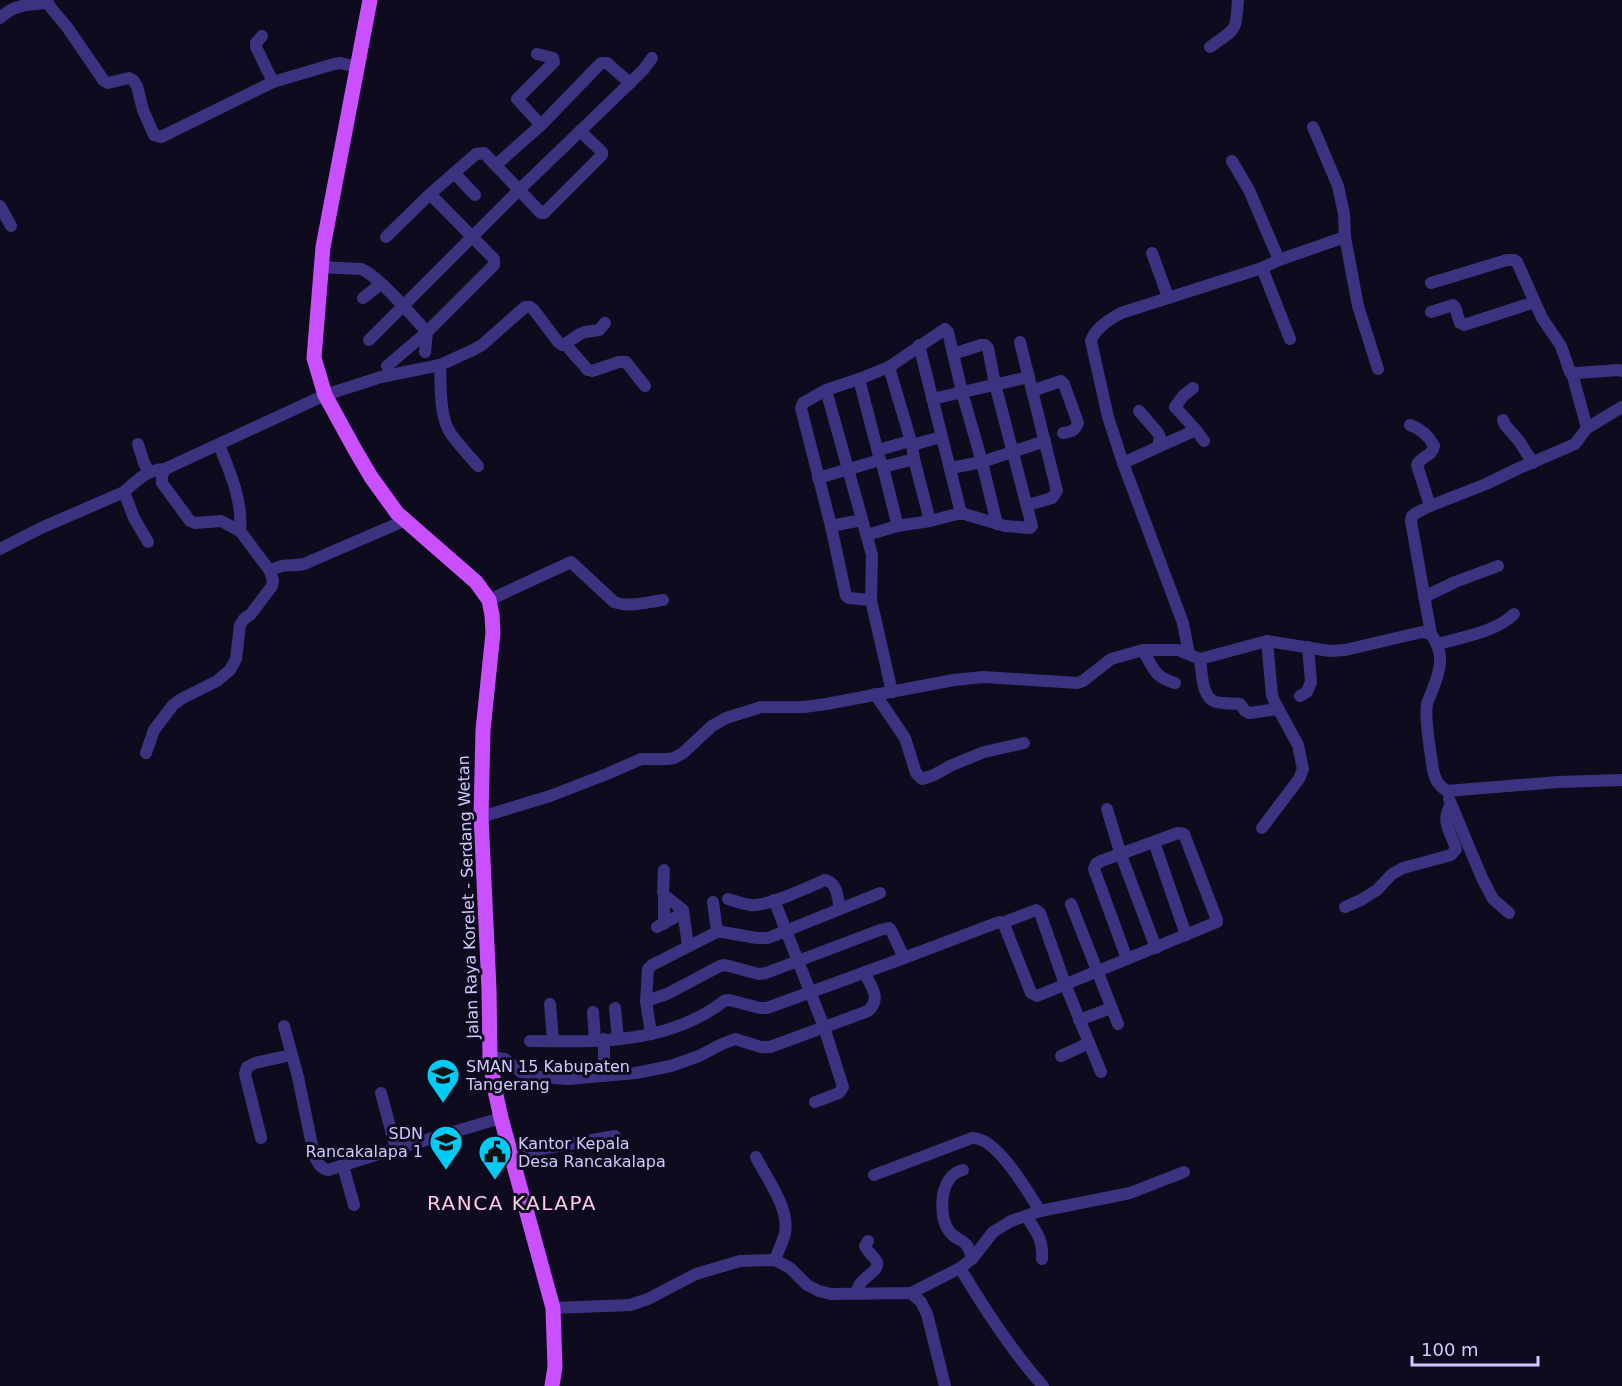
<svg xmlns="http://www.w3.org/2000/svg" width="1622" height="1386" font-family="'DejaVu Sans',sans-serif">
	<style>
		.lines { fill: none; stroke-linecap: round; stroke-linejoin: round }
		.minor { stroke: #3b3380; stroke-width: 12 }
		.major { stroke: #c94fff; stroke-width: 15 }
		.labels { text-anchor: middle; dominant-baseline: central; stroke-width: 6; stroke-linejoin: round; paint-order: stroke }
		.street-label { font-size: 16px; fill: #d2c8ff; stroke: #0f0b1e }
		.poi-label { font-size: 16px; fill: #d2c8ff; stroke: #0f0b1e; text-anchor: start }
		.quarter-label { font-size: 20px; letter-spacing: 1.5px; fill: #ffcae8; stroke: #0f0b1e }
	</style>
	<rect width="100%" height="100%" fill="#0f0b1e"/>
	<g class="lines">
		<g class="minor">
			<path d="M46,0L51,8L67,27L104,81L108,83L129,78L133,80L137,86L143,110L154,135L161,137L273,82L334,64L340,63L358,67"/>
			<path d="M0,18C14,4 29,5 47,3"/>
			<path d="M262,36L256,43V47L273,82"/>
			<path d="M1210,47C1236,28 1236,33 1238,0"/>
			<path d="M537,54L553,58L554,62L517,99L541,125"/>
			<path d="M1313,127L1338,186L1344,214L1345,237L1358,306L1378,369"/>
			<path d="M1232,161L1249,190L1279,260"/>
			<path d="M496,165L541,125L601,63H607L630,83"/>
			<path d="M454,173L475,195"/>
			<path d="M0,206L11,226"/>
			<path d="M386,237L430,194L476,154L484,153L541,213H544L602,155V152L580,131"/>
			<path d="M1152,253L1168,297"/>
			<path d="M320,267L361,269C378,275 413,317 427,332L425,352"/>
			<path d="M1262,268L1290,339"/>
			<path d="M1431,283L1507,260H1514L1517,262L1542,318L1561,346L1570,372L1577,373L1619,370L1622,371"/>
			<path d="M363,298L381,284"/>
			<path d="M1431,312L1453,305L1455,307L1460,323L1464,325L1535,302"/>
			<path d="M369,340L519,190L630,83L644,69L652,58"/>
			<path d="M1020,342L1057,491L1052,498L1028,505"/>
			<path d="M565,344L588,370L592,371L619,362H626L645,386"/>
			<path d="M919,345L961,513"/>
			<path d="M440,365C441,385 439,417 451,434C459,445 469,456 478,466"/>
			<path d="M387,366L427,332L494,265V259L430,194"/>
			<path d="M889,367L912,445L914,459L930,521"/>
			<path d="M1572,373L1587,428"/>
			<path d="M859,379L880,460L883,467L897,523V526"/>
			<path d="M826,390L872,555L871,600L892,692"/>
			<path d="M1032,391L1061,381L1064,384L1078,423C1075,431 1071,432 1063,433"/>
			<path d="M932,399L1029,377"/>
			<path d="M1622,407L1587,428L1575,444L1517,469L1486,484L1430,506L1416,513L1412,516L1411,521L1431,634C1445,654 1441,669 1432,691C1431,695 1428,700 1427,704C1424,720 1431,753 1433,770C1435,780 1438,785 1447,791L1558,782L1622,780"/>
			<path d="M1503,420L1505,425L1519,441L1533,463"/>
			<path d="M1410,425C1421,429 1429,436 1434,446C1432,457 1421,456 1417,465L1430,506"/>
			<path d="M1196,430L1204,441"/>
			<path d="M138,444L144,463L149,472"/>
			<path d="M219,445C230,472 243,501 240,531"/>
			<path d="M912,445L941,437"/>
			<path d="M1158,447L1196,430L1175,407L1183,396L1193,388"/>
			<path d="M878,450L910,441"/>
			<path d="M1123,463L1158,447L1160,437L1158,433L1139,411"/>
			<path d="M883,467L914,459"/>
			<path d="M951,468L982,462L1045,441"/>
			<path d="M818,478L880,460"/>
			<path d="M124,492L134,518L148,542"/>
			<path d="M831,526L862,520"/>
			<path d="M867,535L897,526L930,521L961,513L1005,526L1030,528L1032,526L995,384L988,348L985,345H981L953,354"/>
			<path d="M0,549L41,528L124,492C136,481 148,469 165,469L325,395L381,377L440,365L473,350L482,345L525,307H530L534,310L558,342L562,345L565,344L580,334L585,332L599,330L605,323"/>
			<path d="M270,571C286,562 289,567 304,564L406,520"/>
			<path d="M1424,597L1455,582L1498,566"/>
			<path d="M489,600L571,562L614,602C630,608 647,602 663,600"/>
			<path d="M871,600L849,598L846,596L831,526L801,408L803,403L826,390L859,379L889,367L945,329L948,332L962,392L982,462L997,524"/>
			<path d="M1438,644C1463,637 1496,632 1514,614"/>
			<path d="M1143,650C1153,668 1154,677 1175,683"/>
			<path d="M1189,654L1183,623L1123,463L1108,417L1091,341C1095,328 1110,319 1121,313L1262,268L1279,260L1345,237"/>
			<path d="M1200,659C1202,671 1201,698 1216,702C1223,704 1232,703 1240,704L1245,711L1249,713L1278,709"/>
			<path d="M875,694L905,738L916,773L922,779L934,775L952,765L984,752L1024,743"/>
			<path d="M1300,696L1307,692L1311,682L1308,647"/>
			<path d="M146,753L154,730L173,705L181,699L217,681L230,670L236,659L240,625L244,619L251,614L272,586L273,581L270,571L240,531L221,521L195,523L190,521L162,483V476L165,469"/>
			<path d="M1449,799L1482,878L1493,899L1509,913"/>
			<path d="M1107,809L1121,855L1156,948"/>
			<path d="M481,817L550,796L607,774L641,759H668L674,758L683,753L712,726L726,718L761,707H804L826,704L954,680L983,677L1077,683L1083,681L1111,659L1143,650H1178L1200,659L1267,641L1330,651L1345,650L1422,632L1431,634"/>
			<path d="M1262,828L1299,779L1303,769L1298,745L1275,703L1272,695L1267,641"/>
			<path d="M1154,842L1186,935"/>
			<path d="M664,870L663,892L664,895L683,910L688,946"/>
			<path d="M728,899C735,901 743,904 751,905C768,907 808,887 825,880C838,883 837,897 840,908"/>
			<path d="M774,900L824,1027L843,1087L839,1093L815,1102"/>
			<path d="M713,902L717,932"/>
			<path d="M1071,904L1118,1024"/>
			<path d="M1345,907L1361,900L1377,890L1392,874L1403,868L1451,855L1456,849C1451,832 1440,821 1451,805"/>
			<path d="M1002,923L1036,910L1040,913L1065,984L1101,1072"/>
			<path d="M664,924V895"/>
			<path d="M657,927L683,913"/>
			<path d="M646,1001L667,994L720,966L725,965L759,974L766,973L880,930L889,928L891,930L904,958"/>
			<path d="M550,1004L553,1041"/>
			<path d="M615,1008L618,1039"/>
			<path d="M593,1012L595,1040"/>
			<path d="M1079,1020L1111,1008"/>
			<path d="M284,1026L298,1077L314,1155C317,1162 320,1168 328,1170L385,1152L501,1118"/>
			<path d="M651,1034L646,1001L648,969L652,965L717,932H722L757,938H768L880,893"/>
			<path d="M604,1039V1076"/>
			<path d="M530,1041C597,1042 669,1044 724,1001L729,1000L760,1008H767L904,958L999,922L1002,923L1005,927L1031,993L1037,996L1217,922V920L1184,834L1178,833L1101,861L1096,864L1094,869L1127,959"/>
			<path d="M1061,1056L1089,1043"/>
			<path d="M490,1057L505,1059L526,1076L568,1079L636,1073L671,1066L699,1056L722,1044L735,1039L761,1047H770L868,1011C882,999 871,986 864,972"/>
			<path d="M381,1093L396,1149"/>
			<path d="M261,1138L245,1074L247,1067L255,1063L291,1055"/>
			<path d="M512,1156L541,1149L615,1136"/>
			<path d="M756,1157C766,1178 790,1208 785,1233C783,1242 778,1251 775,1260"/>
			<path d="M343,1166L354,1205"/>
			<path d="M963,1170C940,1175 937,1214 949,1231C959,1245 966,1234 972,1259"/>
			<path d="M874,1175L972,1138C996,1136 1028,1192 1040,1211"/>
			<path d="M1027,1217C1037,1233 1043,1239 1042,1259"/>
			<path d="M960,1268C985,1310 1011,1350 1043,1386"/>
			<path d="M856,1292C857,1291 859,1285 860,1284C864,1277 880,1270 877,1262C874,1256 868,1253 865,1246L868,1241"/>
			<path d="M911,1293L921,1302L927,1314L945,1386"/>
			<path d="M553,1308L630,1305L648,1299L696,1274L740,1261L775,1260L790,1268L807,1285L819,1291L831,1294L911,1293L960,1268L972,1259L993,1232L1011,1221L1040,1211L1130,1193L1184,1172"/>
		</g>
		<path class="major" d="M370,0L323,247L314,358L325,395L354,448L371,477L397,513L476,582L489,600L492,615L493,633L483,730L481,817L489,989L490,1057L494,1086L501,1118L553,1308L555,1367L552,1386"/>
	</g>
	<defs>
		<g id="school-pin" transform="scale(1.725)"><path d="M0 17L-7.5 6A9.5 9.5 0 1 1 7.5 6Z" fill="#00cbf3" stroke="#0f0b1e"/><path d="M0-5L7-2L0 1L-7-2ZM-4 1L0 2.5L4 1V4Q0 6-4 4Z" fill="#111"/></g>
		<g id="civic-pin" transform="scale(1.725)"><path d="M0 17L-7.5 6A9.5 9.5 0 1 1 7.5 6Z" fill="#00cbf3" stroke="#0f0b1e"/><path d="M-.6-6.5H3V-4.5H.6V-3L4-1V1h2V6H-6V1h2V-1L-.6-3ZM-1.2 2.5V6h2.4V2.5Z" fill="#111"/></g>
	</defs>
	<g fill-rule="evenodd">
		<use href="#school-pin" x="443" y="1075"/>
		<use href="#school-pin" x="446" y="1142"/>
		<use href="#civic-pin" x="495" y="1152"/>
	</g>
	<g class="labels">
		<g class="street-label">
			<text transform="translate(468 897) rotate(-92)">Jalan Raya Korelet - Serdang Wetan</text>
		</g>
		<g class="poi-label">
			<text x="466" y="1066">SMAN 15 Kabupaten<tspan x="466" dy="18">Tangerang</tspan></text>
			<text x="423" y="1133" text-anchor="end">SDN<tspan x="423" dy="18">Rancakalapa 1</tspan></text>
			<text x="518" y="1143">Kantor Kepala<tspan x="518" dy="18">Desa Rancakalapa</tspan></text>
		</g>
		<g class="quarter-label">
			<text x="512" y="1203">RANCA KALAPA</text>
		</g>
	</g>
	<path d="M1412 1356v9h126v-9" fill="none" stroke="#d2c8ff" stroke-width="3"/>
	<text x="1421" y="1356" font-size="18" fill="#d2c8ff" stroke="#0f0b1e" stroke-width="4.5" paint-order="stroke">100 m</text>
</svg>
